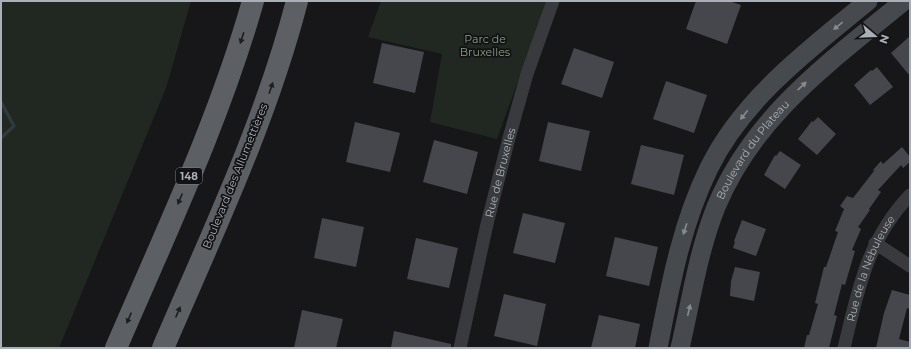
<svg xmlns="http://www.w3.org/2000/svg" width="911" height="349" font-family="Montserrat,sans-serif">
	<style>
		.green { fill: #212821 }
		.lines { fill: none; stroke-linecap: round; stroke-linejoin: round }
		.stream { stroke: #303a3e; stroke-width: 3.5 }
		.building { fill: #46474c }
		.minor { stroke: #383a3d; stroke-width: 13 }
		.secondary { stroke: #46494d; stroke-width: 19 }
		.trunk { stroke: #5c6065; stroke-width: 22 }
		.oneway { fill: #878c93 }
		.oneway2 { fill: #1d1e20 }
		.labels { text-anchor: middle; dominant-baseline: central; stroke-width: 3.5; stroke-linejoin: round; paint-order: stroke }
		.shield { fill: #121214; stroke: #7c8187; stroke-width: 1 }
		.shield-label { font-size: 10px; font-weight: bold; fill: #aab0b8 }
		.park-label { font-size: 11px; fill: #85a182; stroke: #121214 }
		.street-label { font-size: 11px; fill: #aab0b8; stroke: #121214 }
	</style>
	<rect width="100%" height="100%" fill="#171719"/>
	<g class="green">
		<path d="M1,1H191L166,88L59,348H1Z"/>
		<path d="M381,1H547L497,139L430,122L442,54L368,37Z"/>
	</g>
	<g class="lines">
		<path class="stream" d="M1,102L14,126L1,138"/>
	</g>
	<g class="building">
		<path d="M696,1H729L741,5L727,44L686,29Z"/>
		<path d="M910,36V76L891,53Z"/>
		<path d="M382,43L424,52L415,93L373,83Z"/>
		<path d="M574,48L614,62L602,98L561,84Z"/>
		<path d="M877,67L893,87L870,105L854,85L871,70L872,71Z"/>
		<path d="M666,81L707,95L694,133L653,119Z"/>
		<path d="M818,117L836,134L817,155L798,139L812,121L813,122Z"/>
		<path d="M355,122L400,133L390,172L346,162Z"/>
		<path d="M548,122L590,131L581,171L539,161Z"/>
		<path d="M434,140L478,152L467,194L423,182Z"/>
		<path d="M641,145L684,155L674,195L631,184Z"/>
		<path d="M902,147L910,157V162L903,168L901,165L878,190L881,192L869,209L870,210L858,227L861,229L852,250L855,251L845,285L842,284L834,315L837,316L829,348H804L807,335H809L818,304L815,303L824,267H826L838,232L835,231L844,209L840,206L847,196L853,198L874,171L873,170L881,161L883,164Z"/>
		<path d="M780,151L801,165L785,189L764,175L775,155L776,156Z"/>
		<path d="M523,213L565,223L555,263L513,253Z"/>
		<path d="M322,218L364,227L356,267L314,258Z"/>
		<path d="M742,220L766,229L756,256L733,248L735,242L734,241Z"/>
		<path d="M615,237L658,247L649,286L606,276Z"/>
		<path d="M416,238L458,248L449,288L407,279Z"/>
		<path d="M735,267L760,272L754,301L730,296L731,281Z"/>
		<path d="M892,290L910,295V309L907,308L899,339L910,342V348H876L884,313Z"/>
		<path d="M504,294L546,304L537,346L494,336Z"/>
		<path d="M302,310L343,319L336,348H294Z"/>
		<path d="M599,315L640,324L635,348H591Z"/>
		<path d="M394,331L451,344V348H391Z"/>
	</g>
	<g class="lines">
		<g class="minor">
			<path d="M875,243L910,266"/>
			<path id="s1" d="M460,348L487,224L509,138L527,74L553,1"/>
			<path id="s2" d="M844,348C858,290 867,240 910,195"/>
		</g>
		<g class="secondary">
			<path d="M658,348C670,287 681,225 709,168C743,98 810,49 868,1"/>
			<path id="s3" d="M680,348C691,301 698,252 716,207C754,115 830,62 904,1"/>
		</g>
		<g class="trunk">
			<path d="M116,348C165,234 219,121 253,1"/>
			<path d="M163,348C212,234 266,121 297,1"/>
		</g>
	</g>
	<defs><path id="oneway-solid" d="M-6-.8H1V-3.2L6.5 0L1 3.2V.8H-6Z"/></defs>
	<g class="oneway">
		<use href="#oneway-solid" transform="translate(838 26) rotate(141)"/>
		<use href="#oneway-solid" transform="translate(802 86) rotate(-43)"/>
		<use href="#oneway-solid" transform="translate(744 115) rotate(128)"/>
		<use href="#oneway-solid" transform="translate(685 229) rotate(108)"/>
		<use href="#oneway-solid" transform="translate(689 310) rotate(-77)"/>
	</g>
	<g class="oneway2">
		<use href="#oneway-solid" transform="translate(242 38) rotate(108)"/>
		<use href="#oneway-solid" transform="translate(271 88) rotate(-71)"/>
		<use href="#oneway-solid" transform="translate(180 199) rotate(113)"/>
		<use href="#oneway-solid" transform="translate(178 312) rotate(-67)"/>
		<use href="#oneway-solid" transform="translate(129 318) rotate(113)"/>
	</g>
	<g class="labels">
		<rect class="shield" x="176" y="168" width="26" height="16" rx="3"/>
		<g class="shield-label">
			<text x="189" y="176">148</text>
		</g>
		<g class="park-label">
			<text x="485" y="39">Parc de<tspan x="485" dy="13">Bruxelles</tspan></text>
		</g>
		<g class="street-label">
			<text stroke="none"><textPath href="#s3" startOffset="214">Boulevard du Plateau</textPath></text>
			<text stroke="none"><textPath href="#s1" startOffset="180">Rue de Bruxelles</textPath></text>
			<text transform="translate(235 176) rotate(-68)">Boulevard des Allumettières</text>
			<text stroke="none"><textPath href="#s2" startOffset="84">Rue de la Nébuleuse</textPath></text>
		</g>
	</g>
	<rect width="911" height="349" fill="none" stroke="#aab0b8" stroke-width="4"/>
	<g transform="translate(875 36) rotate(109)" stroke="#121214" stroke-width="3" paint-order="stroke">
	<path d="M0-3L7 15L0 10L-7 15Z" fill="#aab0b8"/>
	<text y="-6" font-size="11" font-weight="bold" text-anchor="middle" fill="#aab0b8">N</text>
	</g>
</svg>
